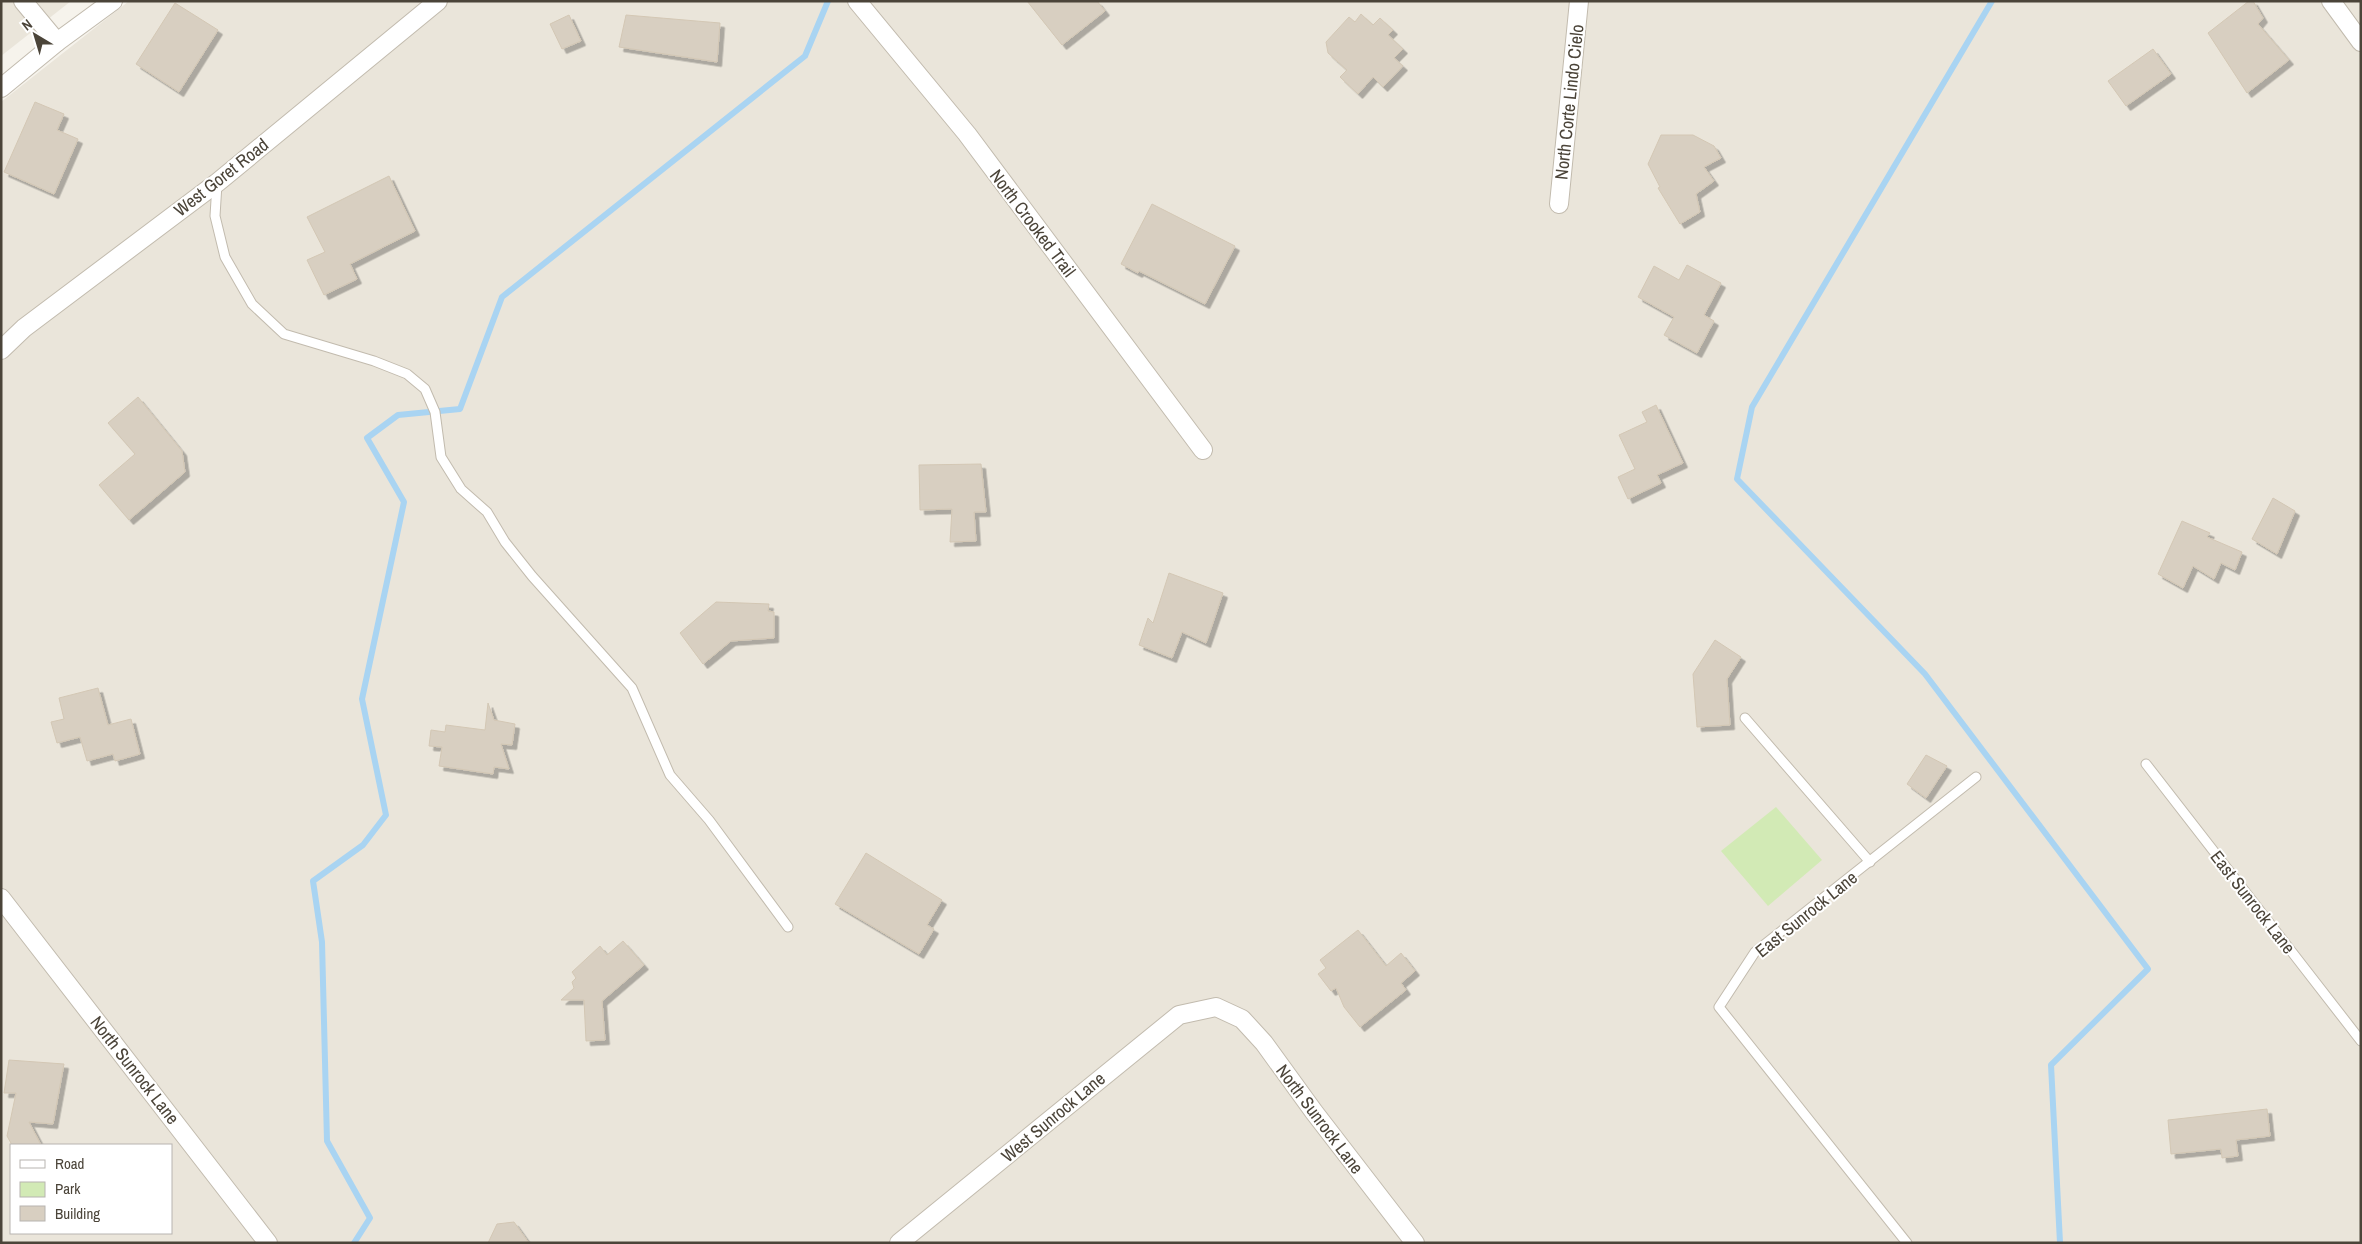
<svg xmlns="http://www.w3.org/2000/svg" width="2362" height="1244" font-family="'Archivo Narrow',sans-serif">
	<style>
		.residential { fill: #eae5da; fill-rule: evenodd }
		.green { fill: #d2eab5 }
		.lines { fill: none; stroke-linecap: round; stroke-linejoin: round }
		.stream { stroke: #a9d4f2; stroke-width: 6 }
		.building { fill: #d8cfc1; stroke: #d3c7b4; filter: url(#shadow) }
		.service-casing { stroke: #c2bbae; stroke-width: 11 }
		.minor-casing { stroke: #c2bbae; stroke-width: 20 }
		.service { stroke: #fff; stroke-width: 9 }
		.minor { stroke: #fff; stroke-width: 18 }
		.labels { text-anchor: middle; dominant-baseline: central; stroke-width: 4; stroke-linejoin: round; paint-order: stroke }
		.street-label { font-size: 18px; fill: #4b4439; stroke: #fff }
	</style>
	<defs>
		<filter id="shadow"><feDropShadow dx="4.5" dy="4.5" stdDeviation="0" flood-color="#0004"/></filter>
	</defs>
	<rect width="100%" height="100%" fill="#f6f3ec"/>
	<g class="residential">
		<path d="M1,1H71L1,56Z"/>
		<path d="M129,1H2361V1243H1V102ZM11,1145H171V1233H11Z"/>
	</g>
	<path class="green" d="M1776,807L1822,860L1768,906L1721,851Z"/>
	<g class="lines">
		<g class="stream">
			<path d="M1992,1L1752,407L1737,479L1925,674L2148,969L2051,1065L2060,1243"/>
			<path d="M354,1243L370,1218L327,1141L322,942L313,881L363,845L386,815L362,699L404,502L367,438L398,415L460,409L502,297L805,56L828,1"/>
		</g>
	</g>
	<g class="building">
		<path d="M1027,1H1097L1105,11L1062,45Z"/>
		<path d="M2249,1H2253L2263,18L2258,24L2289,60L2247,93L2208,33Z"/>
		<path d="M175,3L218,30L179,92L136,64Z"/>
		<path d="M1361,14L1373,25L1380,18L1393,30L1388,35L1403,49L1394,58L1403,66L1383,87L1373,77L1358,94L1340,77L1347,70L1328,53L1326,42L1349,17L1355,22Z"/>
		<path d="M569,15L581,41L562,49L550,24Z"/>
		<path d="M626,15L720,23L717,62L619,47Z"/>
		<path d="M2153,49L2171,74L2126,106L2108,81Z"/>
		<path d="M35,102L64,114L57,130L78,139L54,194L4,172Z"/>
		<path d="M1661,135H1693L1714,146L1721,158L1704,167L1714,181L1696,194L1700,212L1680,224L1658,188L1660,187L1648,164Z"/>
		<path d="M389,176L415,231L350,264L357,279L324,295L307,260L325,252L307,217Z"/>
		<path d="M1152,204L1235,246L1205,304L1139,271L1138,273L1121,264Z"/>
		<path d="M1687,265L1721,283L1704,315L1714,321L1697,353L1664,335L1674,317L1638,297L1654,266L1679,280Z"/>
		<path d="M138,397L182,451L185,472L129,520L99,485L135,454L108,423Z"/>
		<path d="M1656,405L1683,463L1657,475L1661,483L1628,499L1618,477L1635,469L1619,435L1647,422L1642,412Z"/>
		<path d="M981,464L986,512H974L976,541L950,542L952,509L920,510L919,465Z"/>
		<path d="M2273,498L2295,511L2277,554L2252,539Z"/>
		<path d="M2182,521L2210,533L2207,537L2242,552L2235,570L2221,563L2214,579L2193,566L2183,588L2158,574Z"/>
		<path d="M1169,573L1223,593L1206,643L1182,632L1172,658L1139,645L1148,618L1153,623Z"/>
		<path d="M716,602L769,604L768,611L774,612V638L731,641L703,664L680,633Z"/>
		<path d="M1715,640L1741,657L1727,679L1730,725L1697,727L1693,674Z"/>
		<path d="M98,688L108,725L131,719L140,754L115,761L113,754L87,761L80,737L57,743L51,722L64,719L59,698Z"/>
		<path d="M488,703L494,720L515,724L512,745L501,744L509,769L494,767L493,774L439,766L442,747L429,746L431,730L445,732L446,725L485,730Z"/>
		<path d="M1926,755L1947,766L1926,798L1907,784Z"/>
		<path d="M866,853L942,900L927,925L934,929L919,954L835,904Z"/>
		<path d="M1358,930L1386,966L1401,953L1415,971L1401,983L1406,990L1360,1027L1344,1007L1336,988L1331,991L1318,974L1326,968L1320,960Z"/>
		<path d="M623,941L644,965L602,1001L605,1040L586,1041L584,1000H561L574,988L572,982L576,978L572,972L600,946L607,955Z"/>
		<path d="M9,1060L64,1064L53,1124L29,1122L41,1145H12L7,1136L16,1093H4Z"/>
		<path d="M2267,1109L2270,1136L2236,1140L2238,1156L2222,1158L2221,1149L2171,1154L2168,1120Z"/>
		<path d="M514,1222L529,1243H488L497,1224Z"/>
	</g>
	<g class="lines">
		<g class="service-casing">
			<g id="service">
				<path d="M217,184L215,216L225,257L252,304L284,334L374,361L407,374L425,389L435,412L441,457L461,489L487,512L505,542L532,576L632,688L670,775L709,820L788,927"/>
				<path d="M1745,718L1870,862"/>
				<path d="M2146,764L2361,1041"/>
				<path d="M1907,1243L1719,1007L1755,952L1976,777"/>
			</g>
		</g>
		<g class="minor-casing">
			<g id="minor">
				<path d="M23,1L57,42L113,1"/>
				<path d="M857,1L967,134L1203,450"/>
				<path d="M2331,1L2361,42"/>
				<path d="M1,88L57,42"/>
				<path d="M1559,204L1579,1"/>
				<path d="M1,350L24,328L218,182L438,1"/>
				<path d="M1,898L268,1243"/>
				<path d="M899,1243L1179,1015L1216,1007L1242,1019L1264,1043L1314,1112L1415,1243"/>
			</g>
		</g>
		<use href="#service" class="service"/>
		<use href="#minor" class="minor"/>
	</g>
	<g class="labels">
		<g class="street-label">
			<text transform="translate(1569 102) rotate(-84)">North Corte Lindo Cielo</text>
			<text transform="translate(221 177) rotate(-38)">West Goret Road</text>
			<text transform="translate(1033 223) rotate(53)">North Crooked Trail</text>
			<text transform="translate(2253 902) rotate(52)">East Sunrock Lane</text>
			<text transform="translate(1806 914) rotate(-39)">East Sunrock Lane</text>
			<text transform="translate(135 1070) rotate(52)">North Sunrock Lane</text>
			<text transform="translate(1053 1117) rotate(-40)">West Sunrock Lane</text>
			<text transform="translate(1320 1119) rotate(53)">North Sunrock Lane</text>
		</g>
	</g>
	<rect width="2362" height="1244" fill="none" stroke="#4b4439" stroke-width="5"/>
	<rect x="10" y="1144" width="162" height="90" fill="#ffffff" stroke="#b7b4b0"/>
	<rect x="20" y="1160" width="25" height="8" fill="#ffffff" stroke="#b7b4b0"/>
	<text x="55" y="1169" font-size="15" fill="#4b4439">Road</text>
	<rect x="20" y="1182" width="25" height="15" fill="#d2eab5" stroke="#b7b4b0"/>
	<text x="55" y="1194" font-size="15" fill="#4b4439">Park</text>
	<rect x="20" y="1206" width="25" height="15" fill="#d8cfc1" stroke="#b7b4b0"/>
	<text x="55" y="1219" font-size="15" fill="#4b4439">Building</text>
	<g transform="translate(35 35) rotate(322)" stroke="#ffffff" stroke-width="4" paint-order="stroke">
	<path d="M0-4L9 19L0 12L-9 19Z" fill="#4b4439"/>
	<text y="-8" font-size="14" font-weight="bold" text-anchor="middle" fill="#4b4439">N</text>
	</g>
</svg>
